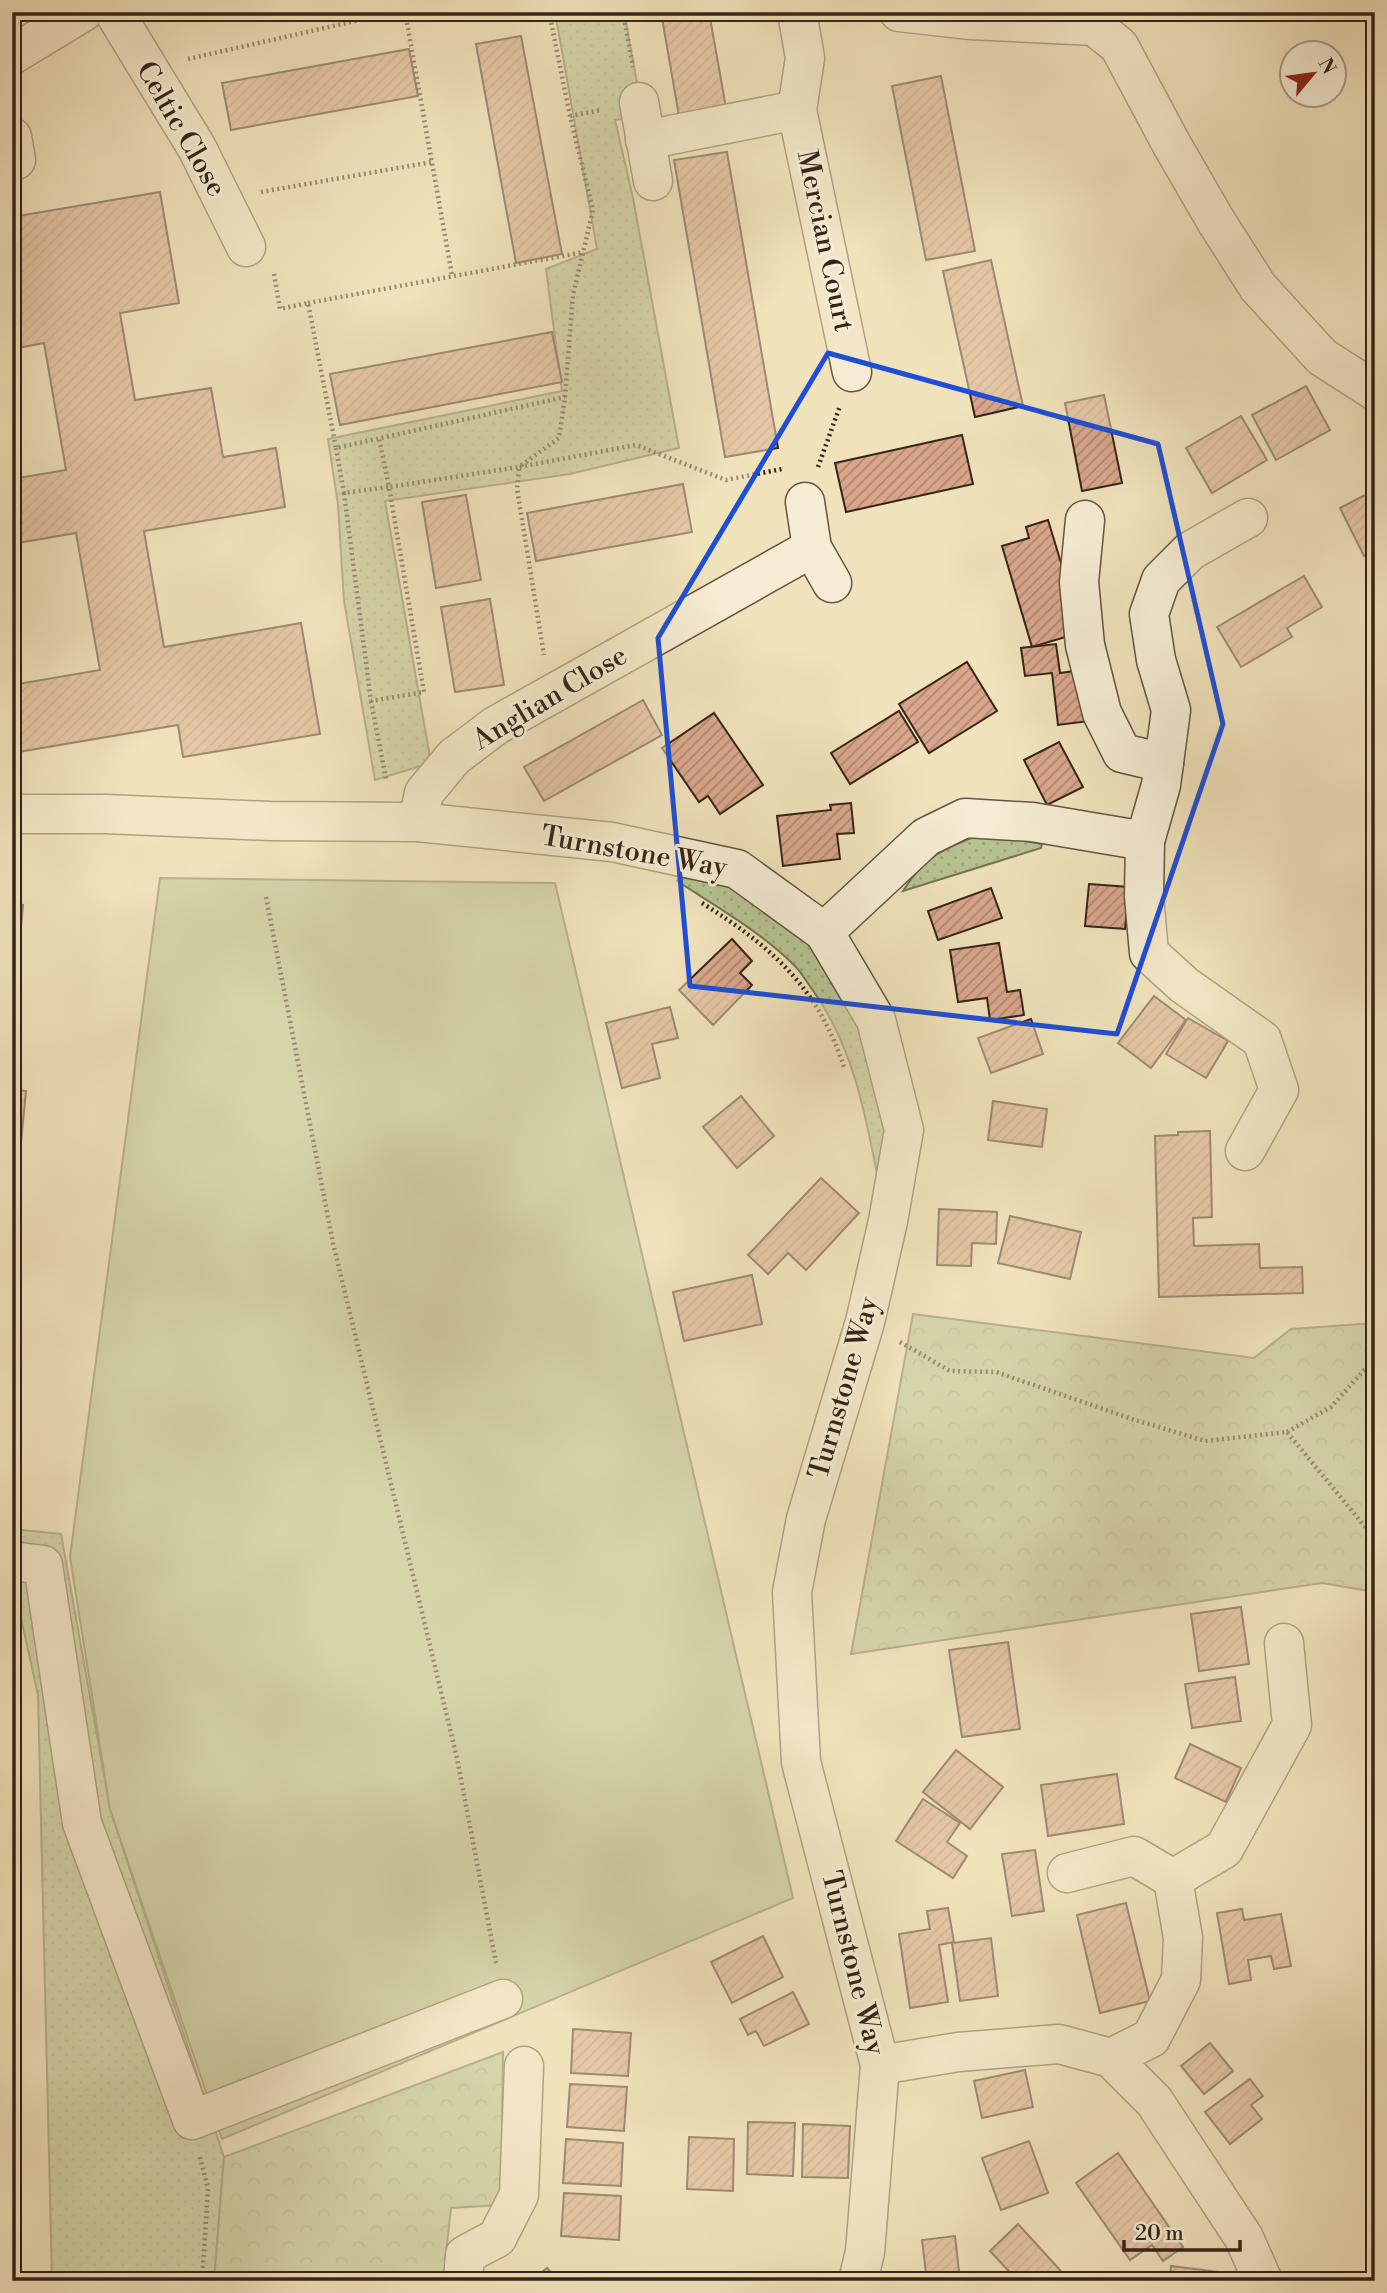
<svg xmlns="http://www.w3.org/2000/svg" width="1387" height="2293" font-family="'Libre Bodoni',serif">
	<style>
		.grass { fill: url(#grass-dots); stroke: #767456; stroke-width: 2 }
		.forest { fill: url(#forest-crowns); stroke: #767456; stroke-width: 2 }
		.garden { fill: #b6c492; stroke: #767456; stroke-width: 2 }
		.building { fill: url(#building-hatch); stroke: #362419; stroke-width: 2 }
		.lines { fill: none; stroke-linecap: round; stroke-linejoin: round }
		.minor-casing { stroke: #645442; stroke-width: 41 }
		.path { stroke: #362419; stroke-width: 4.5; stroke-dasharray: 2 3.5; stroke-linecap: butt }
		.minor { stroke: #f5ecd3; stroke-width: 38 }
		.marked { fill: none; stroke: #1d4ed8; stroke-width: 5; stroke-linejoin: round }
		.labels { text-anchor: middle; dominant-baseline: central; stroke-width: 6; stroke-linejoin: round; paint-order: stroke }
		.street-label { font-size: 28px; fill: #362419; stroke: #f5ecd3 }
	</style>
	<defs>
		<pattern id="grass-dots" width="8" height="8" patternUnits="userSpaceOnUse" patternTransform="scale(1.75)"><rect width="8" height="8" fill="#b6c492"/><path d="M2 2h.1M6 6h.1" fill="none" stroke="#9da87d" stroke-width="1.8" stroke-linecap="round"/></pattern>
		<pattern id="forest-crowns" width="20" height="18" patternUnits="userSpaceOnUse" patternTransform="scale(1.75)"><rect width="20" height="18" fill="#b6c492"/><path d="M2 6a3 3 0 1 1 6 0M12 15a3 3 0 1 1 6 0" fill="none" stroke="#9da87d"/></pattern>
		<pattern id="building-hatch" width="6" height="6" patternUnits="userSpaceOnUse" patternTransform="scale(1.75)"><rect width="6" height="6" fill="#d9a68b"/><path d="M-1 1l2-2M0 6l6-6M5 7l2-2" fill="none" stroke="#b18771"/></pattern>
	</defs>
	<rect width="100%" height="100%" fill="#f0e2bb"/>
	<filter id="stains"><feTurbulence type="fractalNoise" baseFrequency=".00286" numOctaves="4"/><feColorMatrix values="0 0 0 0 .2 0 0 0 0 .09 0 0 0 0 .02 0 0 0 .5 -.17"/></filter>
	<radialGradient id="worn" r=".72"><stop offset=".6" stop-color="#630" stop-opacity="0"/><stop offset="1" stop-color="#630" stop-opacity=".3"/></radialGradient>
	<g class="grass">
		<path d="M555,12H624L643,116L615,120L633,198L679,448L570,474L385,501L431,763L375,780L344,601L338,505L328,439L562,391L546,269L597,249Z"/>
		<path d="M974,837L1010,838L1042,844L1041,848L903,891C924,858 938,851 974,837Z"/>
		<path d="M687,865L734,880L793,923L859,1012L885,1134L879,1184C866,1117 854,1049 814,992C808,984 802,973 795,966C761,932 717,907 677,881Z"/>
		<path d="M12,1529L61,1534L110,1809L224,2157L214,2281H52L38,1695L12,1577Z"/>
	</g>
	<g class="forest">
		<path d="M913,1314L1254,1358L1291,1329L1375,1323V1592L1322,1583L851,1654Z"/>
		<path d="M503,2052L501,2205L451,2208L443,2281H214L224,2157Z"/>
	</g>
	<path class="garden" d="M160,878L555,883L793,1898L222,2139L110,1809L70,1557Z"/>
	<g class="building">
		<path d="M661,12H709L726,108L679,116Z"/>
		<path d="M521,36L562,254L516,263L476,44Z"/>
		<path d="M409,49L418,96L231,130L222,83Z"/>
		<path d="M941,76L975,251L926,260L892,86Z"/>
		<path d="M727,152L778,448L725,457L674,160Z"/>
		<path d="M160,192L179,303L120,313L135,400L211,388L223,457L276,448L285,507L144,531L164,647L301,623L320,734L183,757L178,725L12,753V685L100,670L76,533L12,544V479L66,470L44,343L12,349V217Z"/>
		<path d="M991,260L1023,406L975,417L943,271Z"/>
		<path d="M552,332L562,382L340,425L330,374Z"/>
		<path d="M1306,386L1330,430L1276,460L1252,415Z"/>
		<path d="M1104,395L1122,483L1082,491L1065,403Z"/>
		<path d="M1241,416L1267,460L1212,493L1186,448Z"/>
		<path d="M962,435L973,484L846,512L835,463Z"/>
		<path d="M683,484L692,532L536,561L527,513Z"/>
		<path d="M1375,490V551L1364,556L1340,508Z"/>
		<path d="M466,495L481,580L436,588L422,502Z"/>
		<path d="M1048,520L1082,632L1032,647L1002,546L1029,538L1026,527Z"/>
		<path d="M1304,576L1322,607L1287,628L1292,637L1241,667L1217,627Z"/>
		<path d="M490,599L504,685L455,692L441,607Z"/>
		<path d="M1056,644L1060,673L1096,668V720L1058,725L1052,673L1025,676L1021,648Z"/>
		<path d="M967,662L997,711L929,753L899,704Z"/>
		<path d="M643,700L662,735L544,801L524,767Z"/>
		<path d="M899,711L918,742L850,784L831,753Z"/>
		<path d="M714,713L763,785L720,814L708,796L699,802L662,748Z"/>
		<path d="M1059,742L1083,787L1047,805L1024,760Z"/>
		<path d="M851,803L854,833L837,834L840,859L783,866L777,816L831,810L830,805Z"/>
		<path d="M1089,884L1129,887L1125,929L1085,926Z"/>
		<path d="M991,888L1002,918L938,940L928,911Z"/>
		<path d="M12,904L23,905L16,981H12Z"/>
		<path d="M732,939L752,961L740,973L752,985L713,1025L679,990Z"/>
		<path d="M999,943L1007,992L1020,990L1024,1015L990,1020L987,998L958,1002L950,950Z"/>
		<path d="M1154,996L1186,1020L1151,1068L1118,1043Z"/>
		<path d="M670,1007L678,1038L652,1044L660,1078L622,1088L606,1023Z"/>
		<path d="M1188,1018L1228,1041L1206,1078L1166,1054Z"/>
		<path d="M1031,1019L1043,1054L991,1073L978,1038Z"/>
		<path d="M12,1089L26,1091L19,1163H12Z"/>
		<path d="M741,1096L774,1136L737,1168L703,1127Z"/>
		<path d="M993,1101L1047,1109L1042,1147L988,1140Z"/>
		<path d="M1210,1131L1212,1217L1193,1218L1194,1246L1259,1244L1260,1268L1302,1267L1303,1293L1159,1297L1155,1136L1178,1135V1132Z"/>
		<path d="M821,1178L859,1213L806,1270L788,1253L768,1274L748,1255Z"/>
		<path d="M939,1209L997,1212L996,1244L972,1243L971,1266L937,1265Z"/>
		<path d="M1010,1216L1081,1232L1070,1279L998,1263Z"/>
		<path d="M752,1275L762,1324L684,1341L673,1292Z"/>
		<path d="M1241,1607L1249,1664L1199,1671L1191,1614Z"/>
		<path d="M1008,1642L1020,1729L962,1737L949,1650Z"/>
		<path d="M1235,1677L1241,1721L1192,1728L1185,1684Z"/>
		<path d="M1190,1744L1241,1768L1226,1802L1175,1778Z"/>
		<path d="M956,1750L1003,1787L970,1829L923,1792Z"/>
		<path d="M1117,1774L1124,1824L1048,1836L1041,1785Z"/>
		<path d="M923,1799L960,1823L947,1842L967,1856L953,1878L896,1841Z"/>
		<path d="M1035,1850L1044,1911L1012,1916L1002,1854Z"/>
		<path d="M1126,1903L1150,2001L1100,2013L1077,1915Z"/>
		<path d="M948,1908L954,1942L939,1945L948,2002L910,2008L899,1934L930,1929L927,1911Z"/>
		<path d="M1242,1909L1244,1920L1281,1914L1291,1966L1274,1969L1271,1956L1248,1960L1251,1980L1229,1984L1217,1913Z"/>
		<path d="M763,1936L783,1977L732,2003L711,1962Z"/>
		<path d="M991,1938L998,1996L960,2001L952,1943Z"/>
		<path d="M793,1992L809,2024L764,2046L756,2031L748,2035L740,2019Z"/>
		<path d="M573,2029L631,2033L628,2076L571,2073Z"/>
		<path d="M1210,2043L1233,2071L1204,2094L1181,2066Z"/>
		<path d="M1025,2070L1033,2107L982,2118L974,2081Z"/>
		<path d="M1250,2079L1263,2096L1251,2105L1262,2119L1230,2144L1205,2112Z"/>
		<path d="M570,2084L627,2087L624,2131L567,2127Z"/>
		<path d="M748,2122L795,2123L793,2176L747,2174Z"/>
		<path d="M803,2124L850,2126L848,2178L802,2177Z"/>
		<path d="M689,2137L734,2139L733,2191L687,2189Z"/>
		<path d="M566,2139L623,2143L621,2186L563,2183Z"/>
		<path d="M1029,2141L1048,2193L1001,2210L982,2158Z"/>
		<path d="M1118,2153L1183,2247L1163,2261L1152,2245L1130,2260L1076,2183Z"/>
		<path d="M564,2193L621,2196L619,2240L561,2236Z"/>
		<path d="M1018,2224L1070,2281H1018L990,2251Z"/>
		<path d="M955,2236L960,2281H927L922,2240Z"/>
		<path d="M1171,2266L1220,2272L1219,2281H1170Z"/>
		<path d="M547,2268L558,2281H531Z"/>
	</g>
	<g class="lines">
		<g class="minor-casing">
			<g id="minor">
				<path d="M114,12L197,148L246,247"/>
				<path d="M797,12L805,58L797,110"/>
				<path d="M899,12L970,20L1094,26L1119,46L1172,145L1216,221L1258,287L1322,357L1375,391"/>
				<path d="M12,55L83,12"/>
				<path d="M639,102L653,181"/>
				<path d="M12,137L16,160L12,161"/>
				<path d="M645,140L797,110L852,372"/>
				<path d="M805,502L812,548L832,583"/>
				<path d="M1085,520L1079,582L1085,645L1102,713L1122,753L1164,763"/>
				<path d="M12,814H105L270,821L418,822L612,842L737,869L824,932L876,1020L904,1130L888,1221L865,1322L806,1519L792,1592L801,1762L880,2065L865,2252L858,2281"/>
				<path d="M418,822L424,793L454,757L495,726L812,548"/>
				<path d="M824,932L926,837L965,818L1032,822L1145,841"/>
				<path d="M1245,1151L1279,1090L1262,1040L1184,985L1149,953L1144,896L1145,841L1161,785L1171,710L1156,660L1149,614L1161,580L1190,551L1248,518"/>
				<path d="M12,1561L43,1565L82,1823L192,2120L503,1999"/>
				<path d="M1067,1873L1134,1856L1173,1879L1224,1849L1292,1725L1284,1643"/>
				<path d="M1111,2058L1151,2038L1181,1980L1183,1938L1173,1879"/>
				<path d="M880,2065L958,2052L1059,2044L1111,2058L1154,2101L1244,2238L1263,2281"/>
				<path d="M463,2281L465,2255L497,2238L519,2195L524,2066"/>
			</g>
		</g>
		<g class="path">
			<path d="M405,12L452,275"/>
			<path d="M549,12L570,116L593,210L573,295L565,397L559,438L519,467L636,445L726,480L782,469"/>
			<path d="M623,12L633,67"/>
			<path d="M188,59L395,12"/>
			<path d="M570,116L601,110"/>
			<path d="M261,192L432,162"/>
			<path d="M274,274L280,309L308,303L336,448L565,397"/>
			<path d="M308,303L584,252"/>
			<path d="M336,448L344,493L389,487L379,438"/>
			<path d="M818,467L840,406"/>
			<path d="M344,493L371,701L424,692L389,487L519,467L517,489L544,655"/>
			<path d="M371,701L386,779"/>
			<path d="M266,897L333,1243L457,1758L496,1963"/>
			<path d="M702,903C772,947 819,988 845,1070"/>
			<path d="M900,1342L950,1371L996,1372L1135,1420L1205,1441L1287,1432L1375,1539"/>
			<path d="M1287,1432L1331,1407L1375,1358"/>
			<path d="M200,2157L208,2189L202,2281"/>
		</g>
		<use href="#minor" class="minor"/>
	</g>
	<path d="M0 0H1387V2293H0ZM828,353L1158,444L1223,724L1117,1034L690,986L658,638Z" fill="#f0e2bb" fill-opacity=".55" fill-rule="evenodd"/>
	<path class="marked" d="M828,353L1158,444L1223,724L1117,1034L690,986L658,638Z"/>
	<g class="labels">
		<g class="street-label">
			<text transform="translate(181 129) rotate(60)">Celtic Close</text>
			<text transform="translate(825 241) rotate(78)">Mercian Court</text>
			<text transform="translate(550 698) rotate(-31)">Anglian Close</text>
			<text transform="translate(634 852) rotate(10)">Turnstone Way</text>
			<text transform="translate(844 1388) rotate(-74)">Turnstone Way</text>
			<text transform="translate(853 1963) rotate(76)">Turnstone Way</text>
		</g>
	</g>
	<rect width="1387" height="2293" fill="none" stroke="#f0e2bb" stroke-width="42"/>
	<rect x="14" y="14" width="1359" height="2265" fill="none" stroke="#362419" stroke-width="3.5"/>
	<rect x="21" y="21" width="1345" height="2251" fill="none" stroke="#362419" stroke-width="2"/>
	<g transform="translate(1313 74) rotate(61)"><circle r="33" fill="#f5ecd3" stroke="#a99c89" stroke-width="2"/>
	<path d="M0-5L12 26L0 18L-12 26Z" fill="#8f2418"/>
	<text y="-10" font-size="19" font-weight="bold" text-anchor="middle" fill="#362419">N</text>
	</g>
	<path d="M1124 2240v10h116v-10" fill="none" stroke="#362419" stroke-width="3.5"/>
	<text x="1135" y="2240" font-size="21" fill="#362419" stroke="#f5ecd3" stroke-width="5" paint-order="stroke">20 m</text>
	<rect width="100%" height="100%" filter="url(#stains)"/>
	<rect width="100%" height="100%" fill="url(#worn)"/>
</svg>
